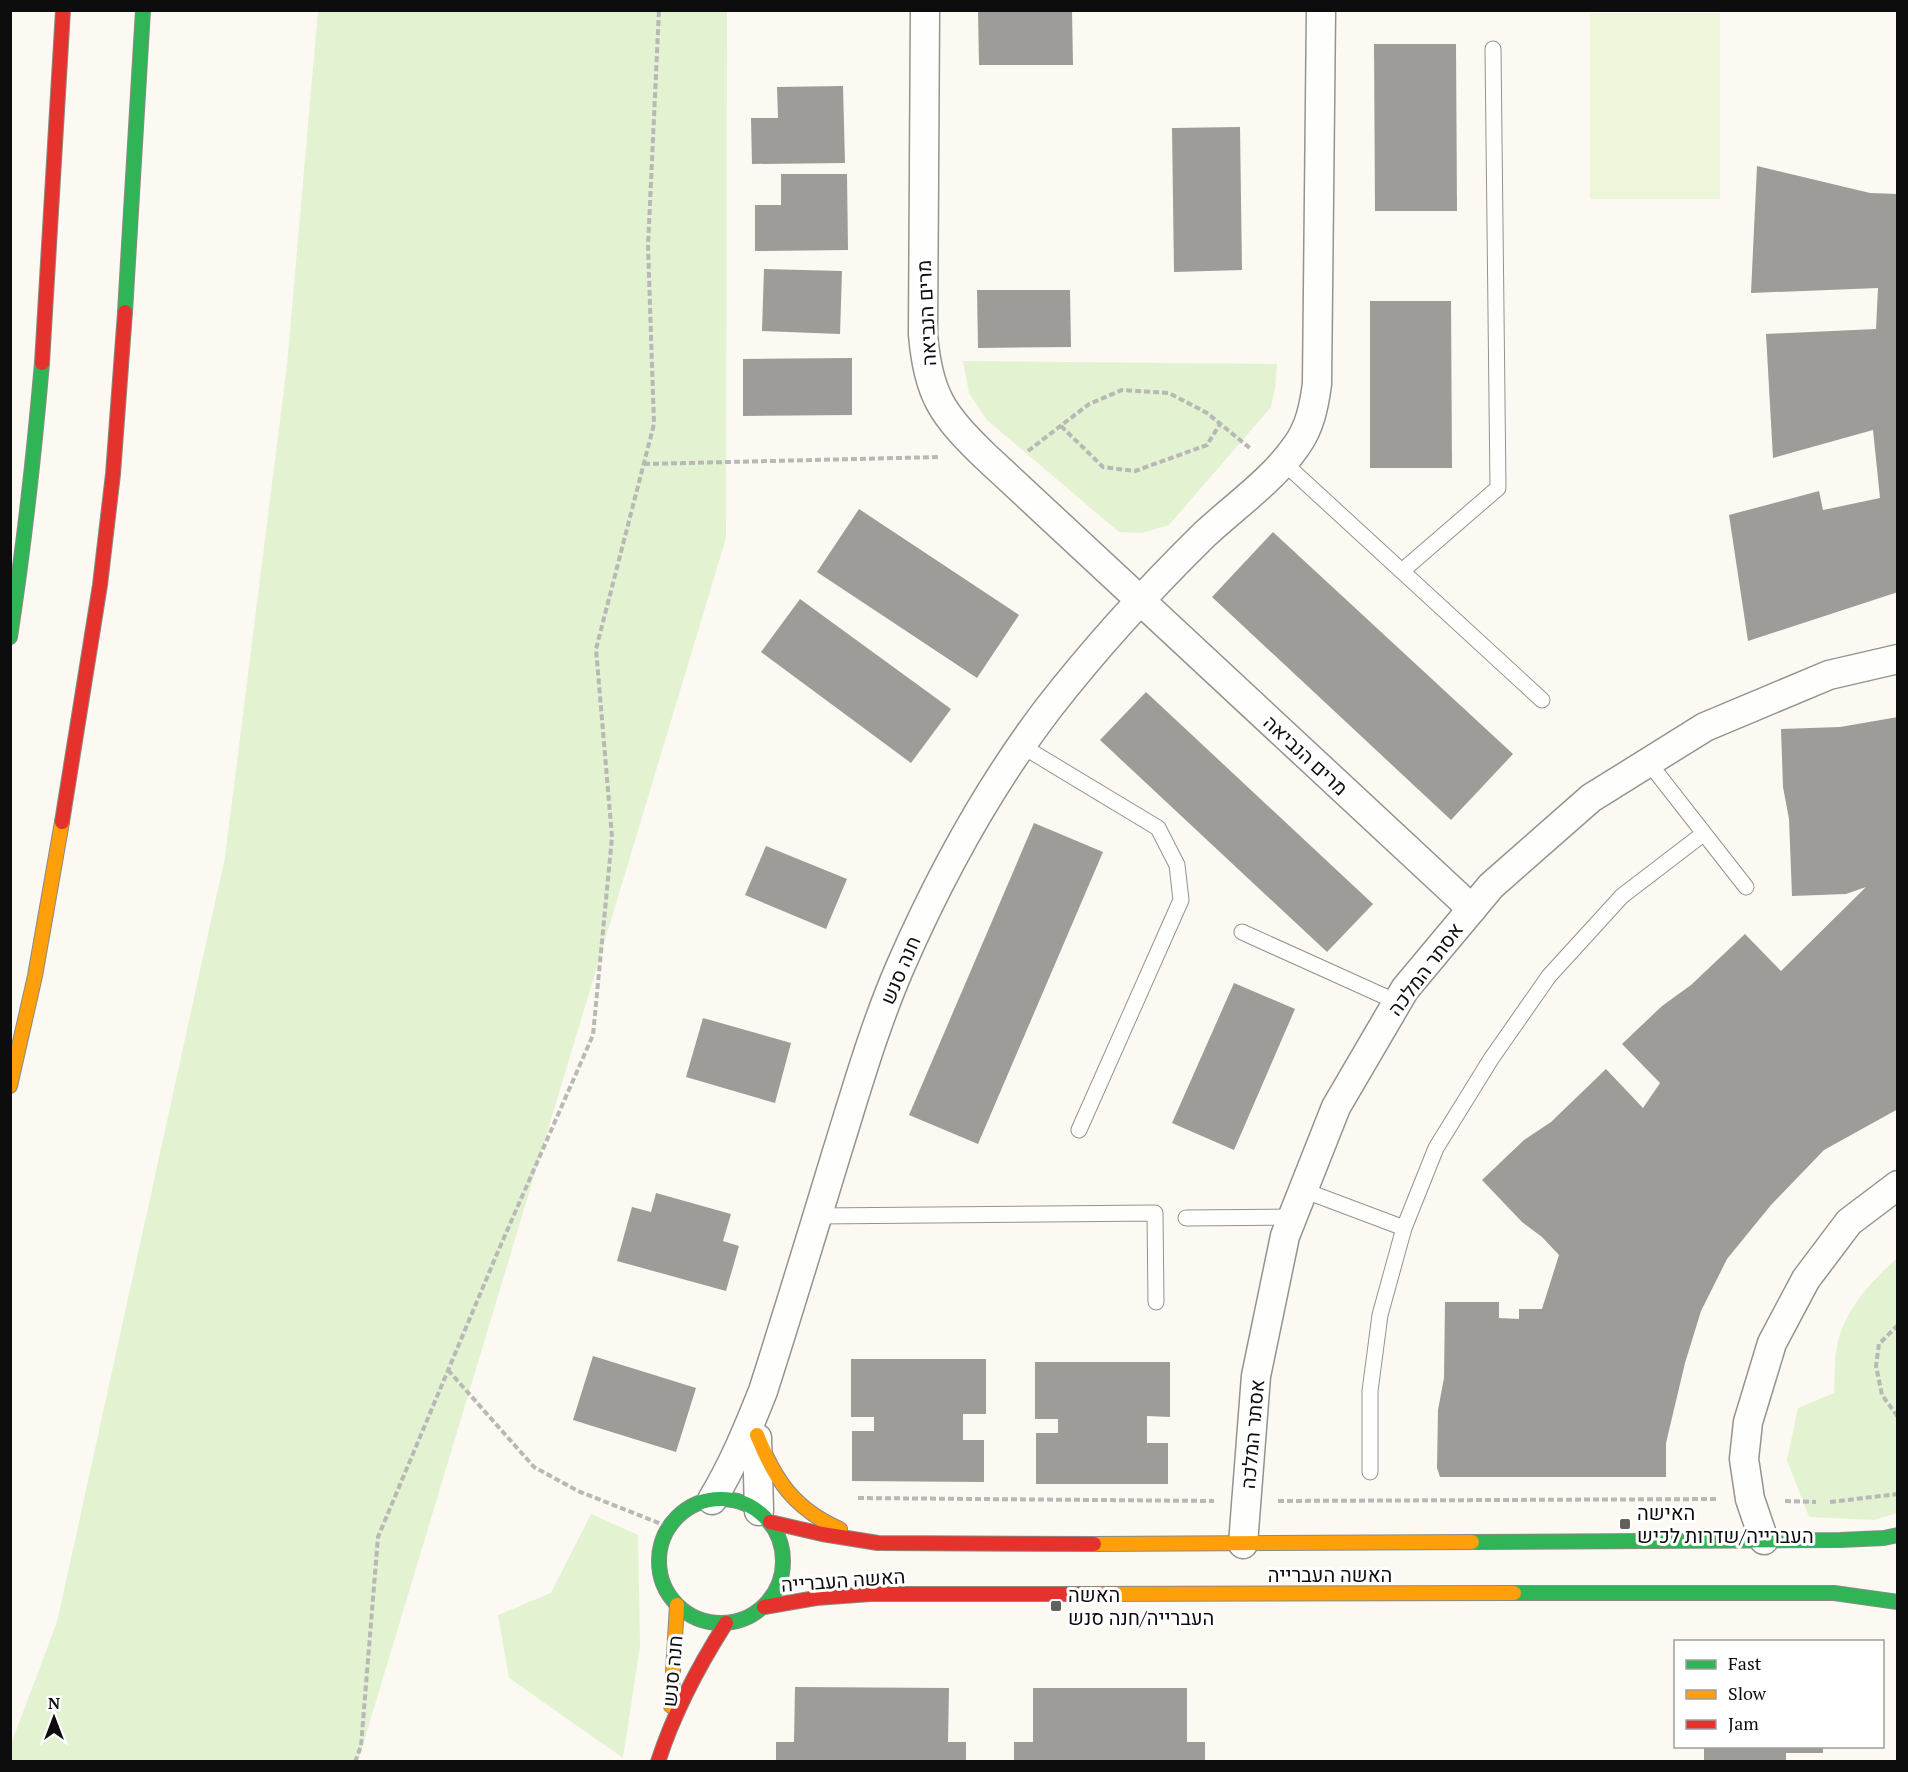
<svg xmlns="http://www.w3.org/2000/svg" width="1908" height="1772" font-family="'PT Serif',Heebo,serif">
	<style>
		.green { fill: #e3f2d0 }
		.pitch { fill: #eef6da }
		.building { fill: #9e9c98 }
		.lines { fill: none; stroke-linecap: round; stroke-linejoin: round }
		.lane-casing { stroke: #949390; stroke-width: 17 }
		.street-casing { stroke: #949390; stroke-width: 31 }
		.fast-casing { stroke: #8b8a87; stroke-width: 16 }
		.slow-casing { stroke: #8b8a87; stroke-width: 16 }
		.jam-casing { stroke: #8b8a87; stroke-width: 16 }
		.path { stroke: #b8b8b6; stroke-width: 4; stroke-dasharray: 6 3; stroke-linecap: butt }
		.lane { stroke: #fefefd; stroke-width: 15 }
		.street { stroke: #fefefd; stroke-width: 28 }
		.fast { stroke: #30b455; stroke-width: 14 }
		.slow { stroke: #ff9f0a; stroke-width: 14 }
		.jam { stroke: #e5322d; stroke-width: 14 }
		.poi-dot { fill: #60605d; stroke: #fff; stroke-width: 2 }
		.labels { text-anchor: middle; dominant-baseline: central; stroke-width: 6; stroke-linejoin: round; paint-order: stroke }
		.street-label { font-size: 20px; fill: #0d0d0d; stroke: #fff }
		.poi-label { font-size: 20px; fill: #0d0d0d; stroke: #fff; text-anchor: start }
	</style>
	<rect width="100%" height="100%" fill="#fbf9f2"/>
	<g class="green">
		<path d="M318,11H727L726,538L358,1761H11V1744L57,1622L225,857L287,365Z"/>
		<path d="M963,361L1277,364L1275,388L1271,407L1169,525L1142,533L1119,532L987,420L969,393Z"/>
		<path d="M1897,1258V1513L1874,1520L1809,1517L1787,1460L1798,1408L1834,1393C1835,1376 1834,1358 1838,1341C1847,1307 1872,1281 1897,1258Z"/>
		<path d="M591,1514L638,1535L640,1646L623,1758L509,1678L498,1615L551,1593Z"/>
	</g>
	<rect class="pitch" x="1590" y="13" width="130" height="186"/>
	<g class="building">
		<path d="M978,10H1072L1073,65H979Z"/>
		<path d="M1374,44H1456L1457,211H1375Z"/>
		<path d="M843,86L845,163L752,164L751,118H778L777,87Z"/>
		<path d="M1240,127L1242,270L1174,272L1172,128Z"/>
		<path d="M1757,166L1870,193L1898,194V592L1748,641L1729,515L1819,491L1823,510L1880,498L1873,430L1773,458L1766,334L1876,329L1878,288L1751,293Z"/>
		<path d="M781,174H847L848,250L755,251V205H781Z"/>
		<path d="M764,269L842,271L840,334L762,331Z"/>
		<path d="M977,290H1070L1071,347L978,348Z"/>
		<path d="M1370,301H1451L1452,468H1370Z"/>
		<path d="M852,358V415L743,416V359Z"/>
		<path d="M859,509L1019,615L977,678L817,572Z"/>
		<path d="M1273,532L1513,754L1451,820L1212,597Z"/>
		<path d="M800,599L951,709L911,763L761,652Z"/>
		<path d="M1146,692L1373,904L1327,952L1100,740Z"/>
		<path d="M1898,717V1109L1824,1150L1771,1205L1727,1259L1701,1311L1685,1363L1666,1443V1477H1440L1437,1468L1438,1410L1444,1378L1445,1302H1499V1318L1519,1319V1309H1542L1559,1255L1542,1237L1522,1222L1482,1180L1524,1140L1551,1122L1606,1069L1643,1108L1660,1083L1622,1044L1662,1006L1691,985L1745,934L1781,971L1866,887L1846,894L1792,896L1789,819L1783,787L1781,729L1840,727Z"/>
		<path d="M1034,823L1103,852L978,1144L909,1115Z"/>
		<path d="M766,846L847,879L826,929L745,895Z"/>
		<path d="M1234,983L1295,1009L1234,1150L1172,1123Z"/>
		<path d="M703,1018L791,1043L775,1103L686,1077Z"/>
		<path d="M656,1193L731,1214L723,1241L739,1246L726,1291L617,1261L632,1207L651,1212Z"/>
		<path d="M593,1356L696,1388L676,1452L573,1420Z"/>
		<path d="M851,1359H986V1414H963V1440H984V1482L852,1481V1431H874V1417H851Z"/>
		<path d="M1035,1362H1170V1417L1147,1416V1443H1168V1484H1036V1433H1058V1419H1035Z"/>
		<path d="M795,1687L949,1688L948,1742H966V1762H776V1742H794Z"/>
		<path d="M1033,1688H1187V1742H1205V1762H1014V1742H1033Z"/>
		<path d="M1704,1746H1823V1753H1786V1762H1704Z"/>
	</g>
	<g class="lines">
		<g class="lane-casing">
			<g id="lane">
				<path d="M1283,462L1542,700"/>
				<path d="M1402,571L1498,488L1493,49"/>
				<path d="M1022,746L1158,828L1177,865L1181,900L1079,1130"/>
				<path d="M1649,763L1746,887"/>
				<path d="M1242,932L1397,1002"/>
				<path d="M1303,1190L1404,1228"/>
				<path d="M817,1216L1155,1213L1156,1302"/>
				<path d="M1186,1218L1293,1217"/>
				<path d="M1370,1472V1391L1380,1315L1404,1228L1436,1148L1491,1059L1549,976L1622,896L1703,834"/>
			</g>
		</g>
		<g class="street-casing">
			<g id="street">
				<path d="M925,10L923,334C928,395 942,414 985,456L1472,909"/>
				<path d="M757,1438L759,1511"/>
				<path d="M712,1500C733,1465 748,1429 763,1391C788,1313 812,1234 836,1155C856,1091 874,1027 901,965C940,876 988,788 1047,710C1095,648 1148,590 1204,535C1235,506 1273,480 1297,445C1310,427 1314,406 1317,384L1321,10"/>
				<path d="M1764,1540L1750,1499L1744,1459L1748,1422L1772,1343L1806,1279L1849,1222L1898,1185"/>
				<path d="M1243,1544L1256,1376L1285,1236L1336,1107L1405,989L1491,886L1591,798L1705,727L1829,675L1898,659"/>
			</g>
		</g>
		<g class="fast-casing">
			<g id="fast">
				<path d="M125,312L143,10"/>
				<path d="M10,637C24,546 34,455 42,363"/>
				<circle cx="721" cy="1561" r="62"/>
				<path d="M1472,1542L1840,1540L1884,1538L1898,1535"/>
				<path d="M1514,1593H1834L1898,1602"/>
			</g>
		</g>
		<g class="slow-casing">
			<g id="slow">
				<path d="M10,1086L35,976L62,822"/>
				<path d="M757,1435C775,1480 794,1509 840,1529"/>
				<path d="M1094,1544L1472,1542"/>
				<path d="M1084,1594L1514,1593"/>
				<path d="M671,1706L677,1605"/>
			</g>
		</g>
		<g class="jam-casing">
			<g id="jam">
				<path d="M42,363L63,10"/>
				<path d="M62,822L100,585L113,474L125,312"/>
				<path d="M770,1522L822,1534L878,1543L1094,1544"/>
				<path d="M764,1607L816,1598L871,1594H1084"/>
				<path d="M658,1762C674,1712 698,1667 726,1623"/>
			</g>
		</g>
		<g class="path">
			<path d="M1061,426L1103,467L1135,471L1207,445L1220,424"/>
			<path d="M1028,451L1089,404L1122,390L1169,393L1207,413L1251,449"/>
			<path d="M644,464L940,457"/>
			<path d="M1898,1325L1879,1344L1876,1366L1882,1395L1898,1417"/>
			<path d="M448,1370L534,1467L578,1491L669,1527"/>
			<path d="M858,1498L1214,1501"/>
			<path d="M1278,1501L1718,1499"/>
			<path d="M1785,1501L1816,1502"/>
			<path d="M1830,1502L1898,1494"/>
			<path d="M355,1762L361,1746L378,1537L499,1249L593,1035L612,837L596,649L654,424L648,246L659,10"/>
		</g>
		<use href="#lane" class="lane"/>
		<use href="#street" class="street"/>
		<use href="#fast" class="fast"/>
		<use href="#slow" class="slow"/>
		<use href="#jam" class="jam"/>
	</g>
	<g class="poi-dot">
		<rect x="1619" y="1518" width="12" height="12" rx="3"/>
		<rect x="1050" y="1600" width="12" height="12" rx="3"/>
	</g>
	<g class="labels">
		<g class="street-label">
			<text transform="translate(926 313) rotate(-93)">מרים הנביאה</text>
			<text transform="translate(1306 755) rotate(43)">מרים הנביאה</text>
			<text transform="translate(1425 969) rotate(-53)">אסתר המלכה</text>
			<text transform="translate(900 970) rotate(-67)">חנה סנש</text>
			<text transform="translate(1252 1434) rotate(-85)">אסתר המלכה</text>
			<text x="1330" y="1574">האשה העברייה</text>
			<text transform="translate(843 1580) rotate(-4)">האשה העברייה</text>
			<text transform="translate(672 1671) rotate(-85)">חנה סנש</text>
		</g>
		<g class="poi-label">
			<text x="1637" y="1512">האישה<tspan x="1637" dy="23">העברייה/שדרות לכיש</tspan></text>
			<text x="1068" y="1594">האשה<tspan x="1068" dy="23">העברייה/חנה סנש</tspan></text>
		</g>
	</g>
	<rect width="1908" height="1772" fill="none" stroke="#0d0d0d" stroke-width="24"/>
	<rect x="1674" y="1640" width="210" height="108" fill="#ffffff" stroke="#9e9e9e" stroke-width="1.5"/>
	<rect x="1686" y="1660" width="30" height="9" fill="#30b455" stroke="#9e9e9e" stroke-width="1.5"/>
	<text x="1728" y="1670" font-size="18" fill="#0d0d0d">Fast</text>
	<rect x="1686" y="1690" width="30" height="9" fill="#ff9f0a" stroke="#9e9e9e" stroke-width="1.5"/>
	<text x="1728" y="1700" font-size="18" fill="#0d0d0d">Slow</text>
	<rect x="1686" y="1720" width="30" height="9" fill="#e5322d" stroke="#9e9e9e" stroke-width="1.5"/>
	<text x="1728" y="1730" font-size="18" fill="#0d0d0d">Jam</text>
	<g transform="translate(54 1718)" stroke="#ffffff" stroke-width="4.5" paint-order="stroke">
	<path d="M0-4.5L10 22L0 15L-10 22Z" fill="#0d0d0d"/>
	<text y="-9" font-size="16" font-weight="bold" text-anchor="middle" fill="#0d0d0d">N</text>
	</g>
</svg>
